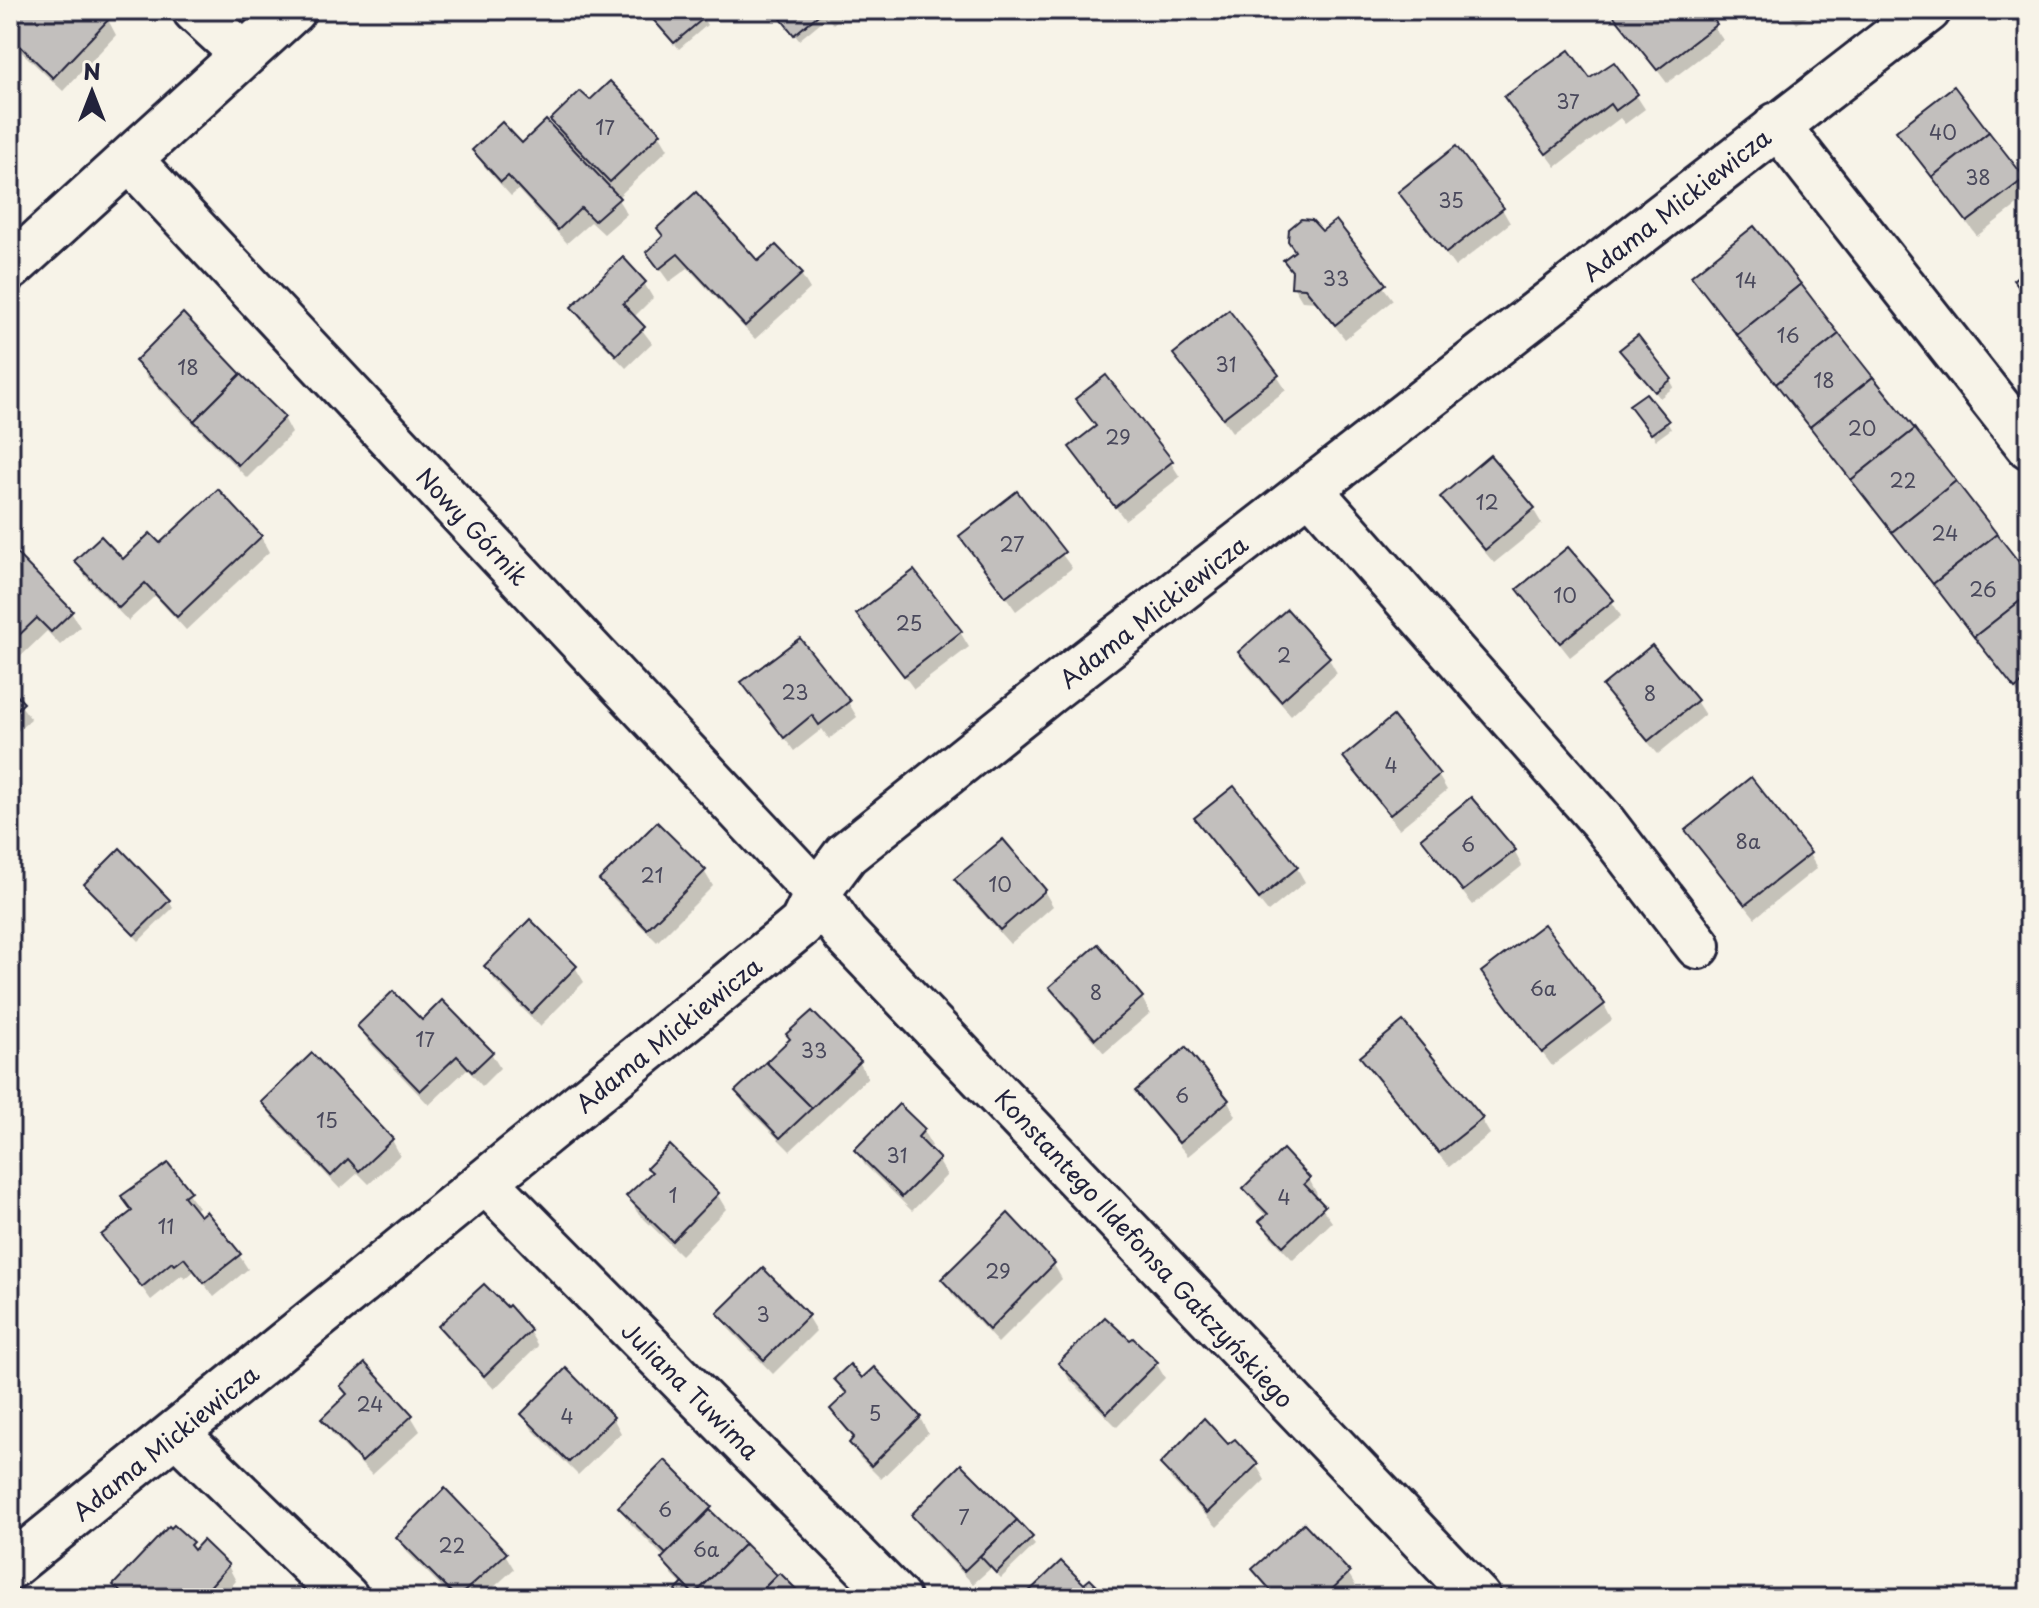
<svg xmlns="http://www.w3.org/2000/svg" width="2039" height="1608" font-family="'Playpen Sans',sans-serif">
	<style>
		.shadow { fill: #0003 }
		.building { fill: #c2bfbd; stroke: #22223b; stroke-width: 2 }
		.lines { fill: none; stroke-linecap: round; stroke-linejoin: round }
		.minor-casing { stroke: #22223b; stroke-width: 50 }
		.minor { stroke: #f7f3e8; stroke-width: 44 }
		.labels { text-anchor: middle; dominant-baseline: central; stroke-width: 7; stroke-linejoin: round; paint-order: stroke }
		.number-label { font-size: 20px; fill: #4a495c }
		.street-label { font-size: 24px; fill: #22223b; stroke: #f7f3e8 }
	</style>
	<rect width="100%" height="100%" fill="#f7f3e8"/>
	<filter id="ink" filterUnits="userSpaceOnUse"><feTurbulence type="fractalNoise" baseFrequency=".0125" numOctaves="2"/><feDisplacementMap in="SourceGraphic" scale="16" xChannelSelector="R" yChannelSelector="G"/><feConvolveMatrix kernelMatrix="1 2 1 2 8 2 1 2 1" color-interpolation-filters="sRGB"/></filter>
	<g filter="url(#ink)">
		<g class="shadow">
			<path d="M10,10H97L108,20L116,35L63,91L10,41Z"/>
			<path d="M657,10H715L704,20L707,25L679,49L651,15Z"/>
			<path d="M774,10H850L833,24L827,17L799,40Z"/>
			<path d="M1611,10H1703L1723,40L1667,83Z"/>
			<path d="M1786,10H1817L1797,24Z"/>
			<path d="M1636,95L1645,109L1625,124L1620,118L1556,167L1515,112Z"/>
			<path d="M590,103L659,134L668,149L617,198L627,214L604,234L591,222L567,243L518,190L511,196L483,165L474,150L522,146L562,137L552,120Z"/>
			<path d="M1899,131L2023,179L2029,189V196L1977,236Z"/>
			<path d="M1401,192L1502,209L1510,223L1455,267Z"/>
			<path d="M1336,223L1393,300L1345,339L1316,302L1302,301L1293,286L1294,275L1285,260Z"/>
			<path d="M664,237L801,274L810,289L755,339L688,268L669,282L648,253Z"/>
			<path d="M1693,277L2029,577V699L2025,702L1702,291Z"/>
			<path d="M644,283L653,298L633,318L652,343L626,368L582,322L573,307Z"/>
			<path d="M1176,354L1277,376L1286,390L1232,432Z"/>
			<path d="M1626,357L1670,380L1674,387L1660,398Z"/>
			<path d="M138,361L284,418L292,433L247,478L146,376Z"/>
			<path d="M1106,378L1171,463L1180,477L1125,520L1072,448L1097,428L1078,400Z"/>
			<path d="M1636,412L1667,422L1671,429L1656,440Z"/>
			<path d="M1017,494L1072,568L1016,611L962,536Z"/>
			<path d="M1442,497L1533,509L1542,524L1494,563L1451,512Z"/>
			<path d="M10,513L15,522L10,527Z"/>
			<path d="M261,537L269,552L186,630L155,596L128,621L85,576L76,561L123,562L160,546Z"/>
			<path d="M10,549L71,612L80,627L60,645L47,631L18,659L10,651Z"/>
			<path d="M1519,589L1612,602L1621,616L1570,657L1528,604Z"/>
			<path d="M1287,612L1329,659L1337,673L1291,715L1249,668L1241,653Z"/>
			<path d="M859,615L960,632L969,647L914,689Z"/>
			<path d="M743,683L848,702L857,717L829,739L822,729L794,751Z"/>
			<path d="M1605,687L1696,701L1705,715L1658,754L1613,702Z"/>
			<path d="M10,691L31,719L10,738Z"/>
			<path d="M1345,757L1438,775L1447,790L1399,829L1354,772Z"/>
			<path d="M1196,818L1297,868L1305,882L1268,912L1205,833Z"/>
			<path d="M1688,831L1809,854L1817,868L1755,918L1696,845Z"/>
			<path d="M1423,839L1514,851L1522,866L1473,905L1432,854Z"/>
			<path d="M704,871L713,886L657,942L610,895L601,880Z"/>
			<path d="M957,879L1044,891L1053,906L1010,944L965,894Z"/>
			<path d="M86,884L169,901L173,908L139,941Z"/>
			<path d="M1098,947L1142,998L1150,1013L1104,1053L1060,1002L1052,988Z"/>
			<path d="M486,966L575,967L584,982L540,1026L495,981Z"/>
			<path d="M1483,972L1604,1005L1612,1020L1552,1066Z"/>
			<path d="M421,1022L491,1053L500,1068L482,1086L467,1069L429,1105L368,1041L359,1026Z"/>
			<path d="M1363,1057L1481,1119L1490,1134L1449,1167L1371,1072Z"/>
			<path d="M859,1062L868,1077L790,1151L746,1107L737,1092Z"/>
			<path d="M1138,1091L1228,1101L1236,1116L1188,1156L1146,1106Z"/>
			<path d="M263,1103L392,1140L400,1155L369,1184L358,1173L340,1189L272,1117Z"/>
			<path d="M923,1131L932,1146L928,1150L938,1160L947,1175L912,1211L865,1165L856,1150Z"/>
			<path d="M1283,1152L1309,1179L1317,1194L1314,1197L1332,1222L1293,1260L1270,1236L1262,1222L1267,1217L1254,1203L1245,1189Z"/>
			<path d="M168,1166L198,1207L193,1211L239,1255L248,1269L214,1297L194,1271L185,1279L182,1275L151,1300L104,1236L133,1213L123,1197Z"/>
			<path d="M653,1174L717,1194L726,1209L681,1255L637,1212L629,1197Z"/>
			<path d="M1008,1216L1054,1265L1062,1279L998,1343L952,1294L943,1279Z"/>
			<path d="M720,1313L807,1316L816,1331L773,1374L728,1328Z"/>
			<path d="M441,1327L529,1331L538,1346L494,1389L449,1341Z"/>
			<path d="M1156,1363L1165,1378L1117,1427L1069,1379L1061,1364Z"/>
			<path d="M874,1370L920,1418L928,1433L881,1479L860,1458L851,1443L854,1440L832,1409L846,1396L836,1380H862Z"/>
			<path d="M566,1371L613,1418L621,1433L578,1475L532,1429L523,1414Z"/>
			<path d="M342,1386L411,1416L420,1431L372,1475L332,1434L324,1419L348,1396Z"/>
			<path d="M1228,1446L1256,1465L1265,1480L1217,1527L1171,1479L1162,1465Z"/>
			<path d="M665,1463L711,1509L717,1520L777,1578L802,1598H672L683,1586L672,1575L663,1560L665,1558L629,1522L621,1508Z"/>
			<path d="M913,1515L1015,1521L1035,1545L1001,1578L991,1568L973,1584L922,1530Z"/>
			<path d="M399,1537L505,1554L514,1569L482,1598H453L407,1552Z"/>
			<path d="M191,1543L196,1551L203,1543L228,1566L236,1581L221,1598H123L115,1585Z"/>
			<path d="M1254,1570L1348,1573L1357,1588L1346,1598H1275Z"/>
		</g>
		<g class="building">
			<path d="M10,10H100L109,19L53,78L10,36Z"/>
			<path d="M654,10H698L705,17L674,43L649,15Z"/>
			<path d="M774,10H822L823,11L794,35Z"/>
			<path d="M1609,10H1706L1717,24L1657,70Z"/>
			<path d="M1569,50L1590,78L1614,62L1638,94L1615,111L1610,104L1546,154L1504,97Z"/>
			<path d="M610,81L661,133L610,182L550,120L580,91L590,100Z"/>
			<path d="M1954,86L1989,132L1932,177L1896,131Z"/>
			<path d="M546,120L620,198L594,221L581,208L558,230L508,176L501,182L472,150L502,122L522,143Z"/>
			<path d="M1989,132L2025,178L1967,222L1932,177Z"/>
			<path d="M1456,146L1504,208L1446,253L1398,192Z"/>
			<path d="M696,192L758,261L776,245L803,273L745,326L678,254L659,269L646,252L663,236L657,228Z"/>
			<path d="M1301,219L1312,220L1322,231L1336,220L1386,284L1335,325L1305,288L1291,287L1292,271L1283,260L1295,251L1288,241L1289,229Z"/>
			<path d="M1754,226L1801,284L1737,335L1691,276Z"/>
			<path d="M623,257L646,282L623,304L645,327L616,355L571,307Z"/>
			<path d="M2029,267V300L2013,280Z"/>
			<path d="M1801,284L1839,334L1776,384L1737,335Z"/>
			<path d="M1229,310L1279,375L1223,418L1173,354Z"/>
			<path d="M183,313L241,374L194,421L135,361Z"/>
			<path d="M1839,334L1873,377L1810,427L1776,384Z"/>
			<path d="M1638,335L1672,379L1655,392L1619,350Z"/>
			<path d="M241,374L285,417L238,465L194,421Z"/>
			<path d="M1106,375L1173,461L1115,507L1069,447L1096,426L1075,399Z"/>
			<path d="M1873,377L1915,429L1851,480L1810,427Z"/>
			<path d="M1646,393L1669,421L1651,434L1629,405Z"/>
			<path d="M1915,429L1956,481L1892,532L1851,480Z"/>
			<path d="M1490,455L1535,508L1485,550L1440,497Z"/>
			<path d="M1956,481L1997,534L1933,584L1892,532Z"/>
			<path d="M218,489L262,536L177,617L145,583L119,608L74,561L101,536L123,559L150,533L160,543Z"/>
			<path d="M1017,491L1065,552L1006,597L959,536Z"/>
			<path d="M1997,534L2029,575V594L1974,637L1933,584Z"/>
			<path d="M1568,547L1614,600L1560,643L1517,589Z"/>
			<path d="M14,551L73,611L51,632L37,618L10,644V555Z"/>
			<path d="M914,570L962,631L904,676L856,614Z"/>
			<path d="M2029,594V678L2015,689L1974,637Z"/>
			<path d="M1287,609L1330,657L1281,701L1238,652Z"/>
			<path d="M800,638L850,701L819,725L812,715L784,738L741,682Z"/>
			<path d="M1652,645L1698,700L1648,741L1602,686Z"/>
			<path d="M10,688L24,703L10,716Z"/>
			<path d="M1393,716L1440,774L1390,815L1343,757Z"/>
			<path d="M1751,777L1811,853L1745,905L1685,830Z"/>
			<path d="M1234,786L1298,867L1259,899L1194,818Z"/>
			<path d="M1471,797L1516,850L1463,891L1421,838Z"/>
			<path d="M657,822L706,870L647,929L599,880Z"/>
			<path d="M1003,839L1046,890L1000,930L954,879Z"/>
			<path d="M120,848L170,900L134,935L84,884Z"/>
			<path d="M530,919L577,966L531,1013L484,966Z"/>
			<path d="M1544,924L1605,1004L1542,1053L1481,972Z"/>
			<path d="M1098,944L1143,997L1095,1039L1049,987Z"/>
			<path d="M393,991L422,1020L442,1000L493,1052L472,1072L457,1056L420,1091L357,1026Z"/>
			<path d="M812,1011L861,1061L812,1108L766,1062L790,1039L786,1034Z"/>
			<path d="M1403,1021L1483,1118L1439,1153L1360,1057Z"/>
			<path d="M1186,1047L1229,1100L1179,1143L1135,1091Z"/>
			<path d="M312,1053L393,1139L359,1171L348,1159L331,1176L261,1102Z"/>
			<path d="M766,1062L812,1108L780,1138L735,1091Z"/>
			<path d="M899,1104L925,1129L918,1137L940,1159L902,1197L854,1150Z"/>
			<path d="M670,1145L719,1193L672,1241L626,1196L652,1172L647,1168Z"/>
			<path d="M1283,1149L1310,1178L1304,1184L1325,1206L1283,1246L1259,1221L1268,1214L1243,1188Z"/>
			<path d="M168,1163L191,1191L184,1196L200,1216L206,1211L241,1254L204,1283L184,1258L175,1265L172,1262L142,1287L101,1235L132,1211L121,1196Z"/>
			<path d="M1008,1213L1055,1263L989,1330L941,1279Z"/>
			<path d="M763,1268L809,1315L764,1360L717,1313Z"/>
			<path d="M484,1284L507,1307L509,1305L531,1330L484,1376L438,1326Z"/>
			<path d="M1105,1317L1130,1340L1133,1338L1158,1362L1107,1413L1058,1363Z"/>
			<path d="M365,1363L413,1415L362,1462L321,1419L347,1394L340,1386Z"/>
			<path d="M850,1364L862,1378L874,1367L921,1417L871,1466L849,1443L854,1437L830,1409L847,1393L834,1379Z"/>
			<path d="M566,1368L614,1417L569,1462L521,1414Z"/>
			<path d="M1204,1418L1228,1444L1235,1439L1258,1464L1207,1513L1160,1464Z"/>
			<path d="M665,1460L712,1507L666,1554L618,1507Z"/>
			<path d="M961,1464L1017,1520L964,1571L911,1515Z"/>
			<path d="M445,1488L507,1553L457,1598L396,1537Z"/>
			<path d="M710,1510L745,1544L694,1595L661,1559Z"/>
			<path d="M1017,1520L1033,1537L996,1573L980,1556Z"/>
			<path d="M1304,1523L1350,1572L1323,1598H1286L1280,1591L1275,1595L1252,1569Z"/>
			<path d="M174,1525L193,1542L190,1545L194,1550L203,1540L229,1565L200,1598H127L113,1585L169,1526L171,1528Z"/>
			<path d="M745,1544L777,1575L754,1598H691Z"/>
			<path d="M1061,1561L1084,1584L1090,1579L1109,1598H1022Z"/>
			<path d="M780,1573L805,1598H754L777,1575Z"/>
			<path d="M683,1583L694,1595L691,1598H669Z"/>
		</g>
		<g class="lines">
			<g class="minor-casing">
				<g id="minor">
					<path d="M195,10L243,54"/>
					<path d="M1777,125L2029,446"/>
					<path d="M130,160L817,893L845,934L1478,1598"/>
					<path d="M10,268L293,10"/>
					<path d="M1310,490L1602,821L1698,946"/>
					<path d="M486,1182L897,1598"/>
					<path d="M176,1433L346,1598"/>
					<path d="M10,1567L790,934L802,924L817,893L846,854L1051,690L1928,10"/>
				</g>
			</g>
			<use href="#minor" class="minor"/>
		</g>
	</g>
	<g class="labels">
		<g class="number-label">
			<text x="1568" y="101">37</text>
			<text x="605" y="127">17</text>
			<text x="1943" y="132">40</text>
			<text x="1978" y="177">38</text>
			<text x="1451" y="200">35</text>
			<text x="1336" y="278">33</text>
			<text x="1746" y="280">14</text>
			<text x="1788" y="335">16</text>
			<text x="1226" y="364">31</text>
			<text x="188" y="367">18</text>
			<text x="1824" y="380">18</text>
			<text x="1862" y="428">20</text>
			<text x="1118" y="437">29</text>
			<text x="1903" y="480">22</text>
			<text x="1487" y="502">12</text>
			<text x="1945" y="533">24</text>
			<text x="1012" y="544">27</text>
			<text x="1983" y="589">26</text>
			<text x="1565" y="595">10</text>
			<text x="909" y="623">25</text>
			<text x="1284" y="655">2</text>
			<text x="795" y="692">23</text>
			<text x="1650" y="693">8</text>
			<text x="1391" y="765">4</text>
			<text x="1748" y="841">8a</text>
			<text x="1468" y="844">6</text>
			<text x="652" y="875">21</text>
			<text x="1000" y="884">10</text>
			<text x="1543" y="988">6a</text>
			<text x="1096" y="992">8</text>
			<text x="425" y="1039">17</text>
			<text x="814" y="1050">33</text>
			<text x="1182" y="1095">6</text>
			<text x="327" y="1120">15</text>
			<text x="897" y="1155">31</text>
			<text x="673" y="1195">1</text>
			<text x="1284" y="1197">4</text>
			<text x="166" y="1226">11</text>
			<text x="998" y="1271">29</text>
			<text x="763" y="1314">3</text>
			<text x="370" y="1404">24</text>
			<text x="875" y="1413">5</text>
			<text x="567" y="1416">4</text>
			<text x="665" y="1509">6</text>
			<text x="964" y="1517">7</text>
			<text x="452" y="1545">22</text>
			<text x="706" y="1549">6a</text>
		</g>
		<g class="street-label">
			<text transform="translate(1676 204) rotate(-38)">Adama Mickiewicza</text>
			<text transform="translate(473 526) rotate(47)">Nowy Górnik</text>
			<text transform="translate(1153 611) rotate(-38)">Adama Mickiewicza</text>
			<text transform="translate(668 1034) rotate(-39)">Adama Mickiewicza</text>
			<text transform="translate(1145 1248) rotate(47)">Konstantego Ildefonsa Gałczyńskiego</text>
			<text transform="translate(691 1390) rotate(45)">Juliana Tuwima</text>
			<text transform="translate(165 1442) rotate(-39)">Adama Mickiewicza</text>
		</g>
	</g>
	<rect width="2039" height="1608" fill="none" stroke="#f7f3e8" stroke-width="40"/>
	<rect x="20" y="20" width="1999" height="1568" fill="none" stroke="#22223b" stroke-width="3" filter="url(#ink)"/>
	<g transform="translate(92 92)" stroke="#f7f3e8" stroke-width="6" paint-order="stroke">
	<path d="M0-6L14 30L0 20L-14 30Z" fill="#22223b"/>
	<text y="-12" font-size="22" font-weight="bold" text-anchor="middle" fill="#22223b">N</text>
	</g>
</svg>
